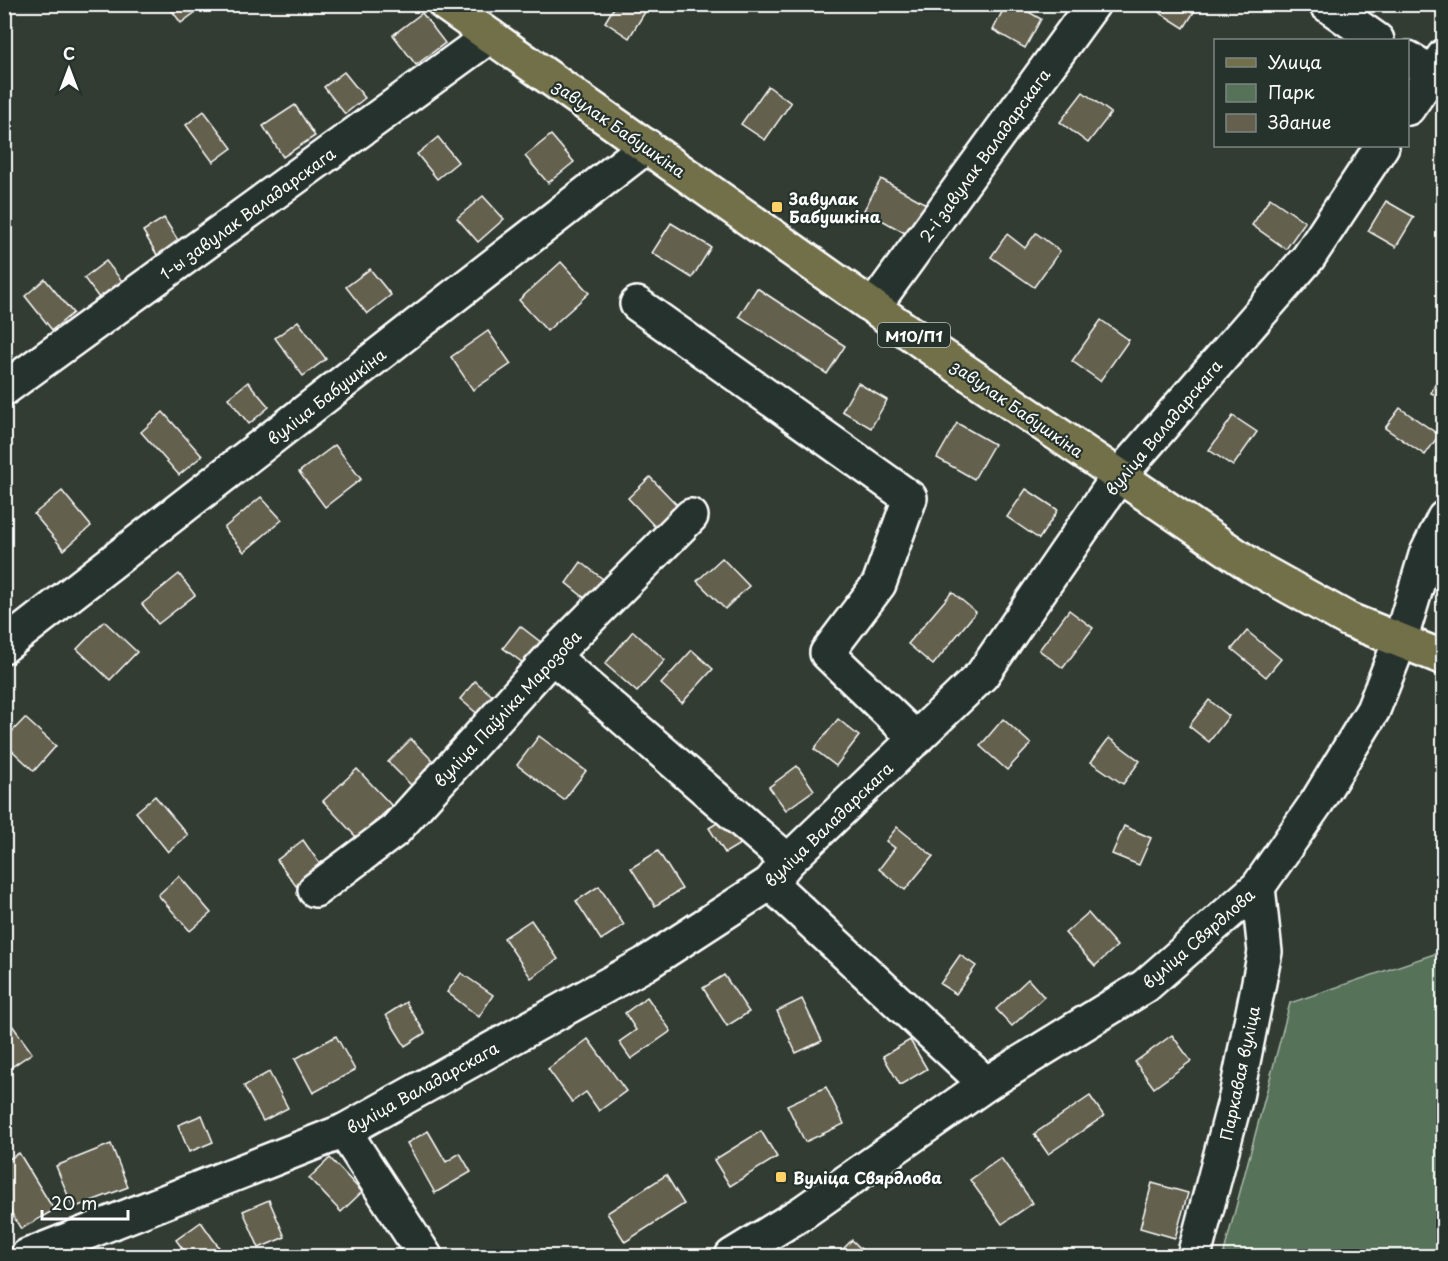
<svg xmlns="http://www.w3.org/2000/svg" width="1448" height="1261" font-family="'Playpen Sans',sans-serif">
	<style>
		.green { fill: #567259; stroke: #aab8ac; stroke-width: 1.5 }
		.building { fill: #64604d; stroke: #fff; stroke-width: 1.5 }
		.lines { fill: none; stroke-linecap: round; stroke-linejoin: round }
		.minor-casing { stroke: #fff; stroke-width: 38 }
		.major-casing { stroke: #fff; stroke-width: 38 }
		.minor { stroke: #26332d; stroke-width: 33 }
		.major { stroke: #71704a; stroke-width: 33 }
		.poi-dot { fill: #ffd166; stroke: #26332d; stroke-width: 2 }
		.labels { text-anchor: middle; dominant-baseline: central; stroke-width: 4.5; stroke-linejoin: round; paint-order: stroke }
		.shield { fill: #26332d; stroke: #bec2c0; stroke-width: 1.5 }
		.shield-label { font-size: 15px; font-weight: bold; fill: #fff }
		.street-label { font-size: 16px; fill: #fff; stroke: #26332d }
		.poi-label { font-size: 16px; font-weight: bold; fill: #fff; stroke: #26332d; text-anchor: start }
	</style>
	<rect width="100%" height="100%" fill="#323c33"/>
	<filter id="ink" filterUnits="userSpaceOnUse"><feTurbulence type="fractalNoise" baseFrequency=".0167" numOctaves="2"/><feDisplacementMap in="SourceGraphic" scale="12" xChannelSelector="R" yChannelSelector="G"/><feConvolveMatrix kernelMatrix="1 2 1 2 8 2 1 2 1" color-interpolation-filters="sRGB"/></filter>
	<g filter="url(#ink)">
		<path class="green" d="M1443,951V1256H1223L1290,1003Z"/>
		<g class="building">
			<path d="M167,4H205V5L181,23Z"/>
			<path d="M616,4H650L629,38L605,22Z"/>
			<path d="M1006,4H1015L1041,19L1025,48L993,30Z"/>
			<path d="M1157,4H1199L1184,28L1154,9Z"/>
			<path d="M422,13L445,43L416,65L393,35Z"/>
			<path d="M344,72L365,98L345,114L324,87Z"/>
			<path d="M768,86L791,103L765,140L741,124Z"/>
			<path d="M1083,92L1111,113L1088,143L1060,122Z"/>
			<path d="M295,105L315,136L283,157L263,126Z"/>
			<path d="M204,111L232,148L213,162L186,125Z"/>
			<path d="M551,135L574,162L548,183L525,156Z"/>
			<path d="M438,137L458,162L437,179L417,154Z"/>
			<path d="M881,179L928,205L910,236L864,210Z"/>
			<path d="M483,196L504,219L478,242L457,218Z"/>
			<path d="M1270,198L1305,222L1286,249L1252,225Z"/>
			<path d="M1386,201L1414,217L1396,247L1368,231Z"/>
			<path d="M164,218L179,242L157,255L143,231Z"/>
			<path d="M671,223L711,247L692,278L652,253Z"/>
			<path d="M1036,233L1060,251L1034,287L991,257L1007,234L1025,248Z"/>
			<path d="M106,261L122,281L99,298L84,278Z"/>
			<path d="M561,262L589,293L547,331L519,300Z"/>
			<path d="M370,269L391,295L367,314L346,287Z"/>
			<path d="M45,279L73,313L52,330L25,296Z"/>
			<path d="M757,288L845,346L827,374L739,316Z"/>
			<path d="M4,305L12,314L4,320Z"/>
			<path d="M1101,320L1129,340L1100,381L1072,361Z"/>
			<path d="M298,321L326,359L303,376L275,338Z"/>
			<path d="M488,331L511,364L473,390L451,357Z"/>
			<path d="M1444,366V399L1431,393Z"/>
			<path d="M248,382L269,407L249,424L228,398Z"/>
			<path d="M858,383L887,400L871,428L842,411Z"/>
			<path d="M1400,408L1439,435L1425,455L1385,428Z"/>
			<path d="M163,412L202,456L179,475L141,432Z"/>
			<path d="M1233,416L1257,432L1233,466L1209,450Z"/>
			<path d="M957,423L994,444L974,479L937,458Z"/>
			<path d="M335,445L361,479L325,507L299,472Z"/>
			<path d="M650,477L680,508L658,530L628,498Z"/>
			<path d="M1026,489L1058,510L1039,539L1007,517Z"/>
			<path d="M62,491L91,526L64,550L34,514Z"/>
			<path d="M261,497L282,520L244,552L224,528Z"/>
			<path d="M722,558L749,586L725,609L697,581Z"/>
			<path d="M581,562L617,590L601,611L566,583Z"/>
			<path d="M179,574L195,595L158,624L142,604Z"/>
			<path d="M952,592L976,612L933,665L908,644Z"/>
			<path d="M1069,610L1093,628L1063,668L1039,650Z"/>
			<path d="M104,621L137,652L110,680L77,649Z"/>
			<path d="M520,626L551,650L535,672L503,648Z"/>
			<path d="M633,631L665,660L637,692L605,664Z"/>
			<path d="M1247,631L1281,659L1266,677L1232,649Z"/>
			<path d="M692,650L713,669L682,703L661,684Z"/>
			<path d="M475,681L502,704L487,722L460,699Z"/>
			<path d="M1209,700L1229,716L1209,742L1189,726Z"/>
			<path d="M25,718L56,746L34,771L4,743V740Z"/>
			<path d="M838,719L859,736L836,766L814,749Z"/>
			<path d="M1003,719L1031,744L1007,770L980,746Z"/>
			<path d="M539,736L586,771L564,800L517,765Z"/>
			<path d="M1109,738L1140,761L1123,784L1091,762Z"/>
			<path d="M411,739L439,767L416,790L388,762Z"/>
			<path d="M797,766L814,790L786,810L769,787Z"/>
			<path d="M357,769L392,806L357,838L323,801Z"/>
			<path d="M155,796L188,835L168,852L136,812Z"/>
			<path d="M733,813L750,838L725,853L709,828Z"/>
			<path d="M1124,826L1151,838L1139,865L1112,854Z"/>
			<path d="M897,827L933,856L905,890L879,869L895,848L886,841Z"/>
			<path d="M303,840L322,867L296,886L277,860Z"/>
			<path d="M658,851L682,889L655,906L631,868Z"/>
			<path d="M179,876L211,913L190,931L158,895Z"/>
			<path d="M599,886L624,925L601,940L576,901Z"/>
			<path d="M1088,913L1117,946L1095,966L1065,933Z"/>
			<path d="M531,920L558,959L531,978L504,938Z"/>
			<path d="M960,955L976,966L956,994L940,984Z"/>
			<path d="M461,973L493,995L479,1017L447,992Z"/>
			<path d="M724,975L749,1012L727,1026L703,988Z"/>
			<path d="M1028,979L1044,997L1012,1026L996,1009Z"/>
			<path d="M647,997L671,1031L631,1059L619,1042L636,1030L625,1013Z"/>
			<path d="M802,999L822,1041L796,1053L777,1011Z"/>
			<path d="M406,1002L425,1033L405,1046L386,1015Z"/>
			<path d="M7,1018L32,1053L4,1072V1020Z"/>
			<path d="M1172,1035L1191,1061L1154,1088L1135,1062Z"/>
			<path d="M336,1036L355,1070L313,1093L295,1059Z"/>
			<path d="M588,1039L626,1091L599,1111L586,1092L572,1102L548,1069Z"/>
			<path d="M910,1040L927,1069L900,1085L883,1056Z"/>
			<path d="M269,1072L288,1108L263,1121L244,1086Z"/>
			<path d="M826,1087L844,1124L805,1142L787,1105Z"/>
			<path d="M1090,1096L1104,1116L1048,1154L1034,1134Z"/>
			<path d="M202,1115L213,1142L189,1152L178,1125Z"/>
			<path d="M428,1131L446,1162L460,1153L471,1172L435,1193L407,1143Z"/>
			<path d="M761,1131L777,1157L730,1186L714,1160Z"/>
			<path d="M111,1144L128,1187L73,1208L56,1166Z"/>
			<path d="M19,1153L54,1210L21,1229L4,1201V1162Z"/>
			<path d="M330,1158L362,1192L341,1212L309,1178Z"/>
			<path d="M1001,1158L1033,1203L1002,1224L970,1180Z"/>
			<path d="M666,1175L684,1204L625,1242L607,1213Z"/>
			<path d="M1152,1183L1188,1193L1175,1238L1140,1228Z"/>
			<path d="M269,1200L285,1237L259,1248L243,1211Z"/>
			<path d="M201,1222L225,1256H188L176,1240Z"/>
			<path d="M852,1240L868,1256H836Z"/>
		</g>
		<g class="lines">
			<g class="minor-casing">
				<g id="minor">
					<path d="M1326,4L1377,40"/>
					<path d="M1408,58L1431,72"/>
					<path d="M1408,108L1444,56"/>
					<path d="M637,304L910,498L879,584L827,653L916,739"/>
					<path d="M874,306L1093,4"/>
					<path d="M4,389L490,36"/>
					<path d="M4,646L647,146"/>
					<path d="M552,656L788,861"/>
					<path d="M770,883L986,1084"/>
					<path d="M315,890L395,830L552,656L691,516"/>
					<path d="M344,1131L425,1256"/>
					<path d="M27,1256L344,1131L645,964L770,883L788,861L982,675L1118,477L1308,258L1382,146"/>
					<path d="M732,1256L802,1213L986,1084L1145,986L1258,887L1317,802L1373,710L1400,641L1426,555L1444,518"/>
					<path d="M1194,1256L1236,1097L1265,952L1258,887"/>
				</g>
			</g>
			<g class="major-casing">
				<path id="major" d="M445,4L941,355L1252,566L1349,620L1444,658"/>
			</g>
			<use href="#minor" class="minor"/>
			<use href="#major" class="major"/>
		</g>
	</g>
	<g class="poi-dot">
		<rect x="771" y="201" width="12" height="12" rx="3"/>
		<rect x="775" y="1171" width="12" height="12" rx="3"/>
	</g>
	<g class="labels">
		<rect class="shield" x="878" y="323" width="72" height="24" rx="4.5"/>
		<g class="shield-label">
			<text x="914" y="335">М10/П1</text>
		</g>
		<g class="street-label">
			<text transform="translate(620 128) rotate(35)">завулак Бабушкіна</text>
			<text transform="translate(984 155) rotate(-54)">2-і завулак Валадарскага</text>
			<text transform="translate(247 213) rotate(-36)">1-ы завулак Валадарскага</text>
			<text transform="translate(326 396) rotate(-38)">вуліца Бабушкіна</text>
			<text transform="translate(1018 408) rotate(35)">завулак Бабушкіна</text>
			<text transform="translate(1163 427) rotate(-50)">вуліца Валадарскага</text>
			<text transform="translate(507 708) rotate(-47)">вуліца Паўліка Марозова</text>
			<text transform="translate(828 824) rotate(-44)">вуліца Валадарскага</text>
			<text transform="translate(1198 938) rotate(-41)">вуліца Свярдлова</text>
			<text transform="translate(1239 1073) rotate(-78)">Паркавая вуліца</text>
			<text transform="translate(422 1087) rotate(-29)">вуліца Валадарскага</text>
		</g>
		<g class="poi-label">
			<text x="789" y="198">Завулак<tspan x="789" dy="18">Бабушкіна</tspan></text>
			<text x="793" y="1177">Вуліца Свярдлова</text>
		</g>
	</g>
	<rect width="1448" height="1261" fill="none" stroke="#26332d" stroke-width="24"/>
	<rect x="12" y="12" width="1424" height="1237" fill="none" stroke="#fff" stroke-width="2" filter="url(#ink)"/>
	<rect x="1214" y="39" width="195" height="108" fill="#26332d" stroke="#7d8581" stroke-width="1.5"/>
	<rect x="1226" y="58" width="30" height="9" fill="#71704a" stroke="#7d8581" stroke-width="1.5"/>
	<text x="1268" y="69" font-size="18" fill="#ffffff">Улица</text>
	<rect x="1226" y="84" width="30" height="18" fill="#567259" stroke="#7d8581" stroke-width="1.5"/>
	<text x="1268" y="99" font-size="18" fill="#ffffff">Парк</text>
	<rect x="1226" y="114" width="30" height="18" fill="#64604d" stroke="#7d8581" stroke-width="1.5"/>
	<text x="1268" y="129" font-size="18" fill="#ffffff">Здание</text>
	<g transform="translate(69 69)" stroke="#26332d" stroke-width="4.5" paint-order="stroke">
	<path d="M0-4.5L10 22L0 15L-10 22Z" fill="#ffffff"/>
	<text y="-9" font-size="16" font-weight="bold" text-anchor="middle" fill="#ffffff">С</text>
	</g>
	<path d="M42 1210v9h86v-9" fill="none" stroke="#ffffff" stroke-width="3"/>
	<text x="51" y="1210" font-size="18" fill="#ffffff" stroke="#26332d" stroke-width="4.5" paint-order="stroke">20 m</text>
</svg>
